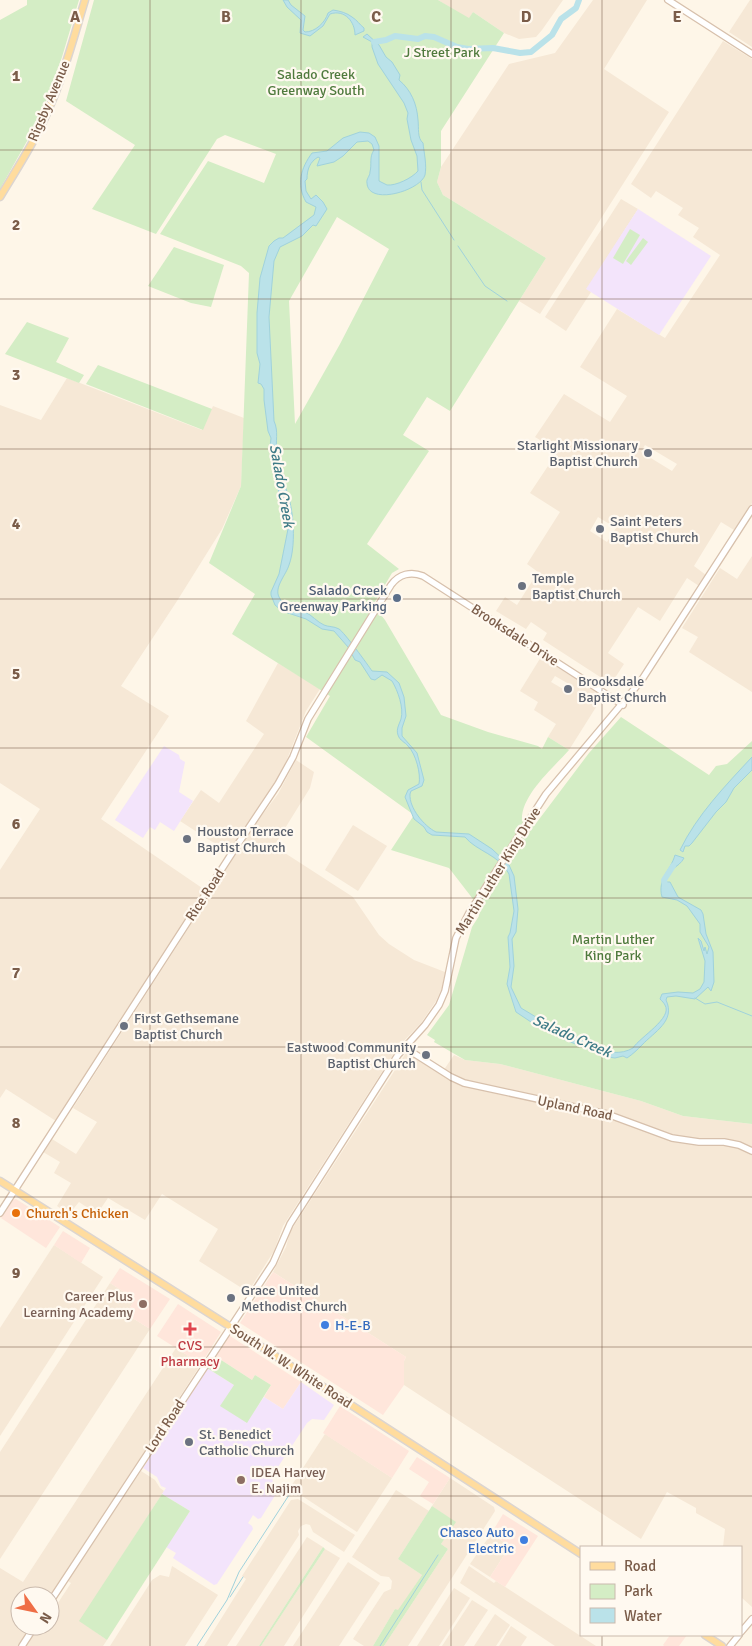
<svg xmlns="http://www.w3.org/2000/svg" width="752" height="1646" font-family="Signika,sans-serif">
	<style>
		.residential { fill: #f6e8d6; fill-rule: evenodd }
		.commercial { fill: #ffe6db }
		.education { fill: #f3e4fb }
		.green { fill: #d4edc5; fill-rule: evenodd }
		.water { fill: #bae2e9; stroke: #a0d2dc }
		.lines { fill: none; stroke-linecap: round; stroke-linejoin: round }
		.stream { stroke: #a0d2dc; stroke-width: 1 }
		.river { stroke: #bae2e9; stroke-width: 6 }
		.secondary-casing { stroke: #d7c0ac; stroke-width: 8 }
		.primary-casing { stroke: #dcd5d0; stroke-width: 9 }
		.secondary { stroke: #fff; stroke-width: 5.5 }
		.primary { stroke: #ffdc9e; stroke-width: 6 }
		.grid { fill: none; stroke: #7a5c49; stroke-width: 1; stroke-opacity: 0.55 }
		.worship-dot { fill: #6b7280; stroke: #fff9f0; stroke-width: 2 }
		.service-dot { fill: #5c6f8a; stroke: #fff9f0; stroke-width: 2 }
		.food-dot { fill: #e8710a; stroke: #fff9f0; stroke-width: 2 }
		.education-dot { fill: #8d6e63; stroke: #fff9f0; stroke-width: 2 }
		.shop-dot { fill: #3f7fe0; stroke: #fff9f0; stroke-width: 2 }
		.health-dot { fill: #e0444e; stroke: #fff9f0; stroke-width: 2 }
		.labels { text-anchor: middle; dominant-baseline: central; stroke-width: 4.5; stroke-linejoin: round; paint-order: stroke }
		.park-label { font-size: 14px; fill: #4f7a3d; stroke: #fff9f0 }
		.street-label { font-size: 14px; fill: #7a5c49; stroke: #fff9f0 }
		.worship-label { font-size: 14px; fill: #5b616d; stroke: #fff9f0; text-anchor: start }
		.service-label { font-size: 14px; fill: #4e5e75; stroke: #fff9f0; text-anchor: end }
		.food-label { font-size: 14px; fill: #c56008; stroke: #fff9f0; text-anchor: start }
		.education-label { font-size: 14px; fill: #785e54; stroke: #fff9f0; text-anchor: end }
		.shop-label { font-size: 14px; fill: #366cbe; stroke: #fff9f0; text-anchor: start }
		.health-label { font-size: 14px; fill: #be3a42; stroke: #fff9f0 }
		.water-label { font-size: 15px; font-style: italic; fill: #3f7b87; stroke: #fff9f0 }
		.grid-label { font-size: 16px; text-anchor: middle; font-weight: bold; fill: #7a5c49; stroke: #fff9f0; stroke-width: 4.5; stroke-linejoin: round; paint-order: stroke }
	</style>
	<rect width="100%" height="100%" fill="#fef6e8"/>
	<g class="residential">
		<path d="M438,0H563L542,30L536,37L519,39L504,33L473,12L469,19Z"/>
		<path d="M593,0H647L604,69L669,112L540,314L519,301L546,258L443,195L437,182L441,167L509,64L555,53Z"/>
		<path d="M750,0H752V47L729,32Z"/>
		<path d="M723,41L752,59V503L734,530L721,522L694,566L706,575L699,586L687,578L660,621L638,607L608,653L624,664L611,684L543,640L547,633L531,622L526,629L496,611L505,597L517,605L538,572L527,564L560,512L530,493L558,451L535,437L564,394L610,422L627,396L580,367L617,309L665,338L720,255L693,237L699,228L678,215L683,208L656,191L651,198L631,184ZM645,445L677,464L672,471L641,452ZM598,517L616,528L607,542L590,531Z"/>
		<path d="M621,199L638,209L587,289L591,292L566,331L545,317Z"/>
		<path d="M67,378L202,430L213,406L244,418L241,486L222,529L177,601L121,686L169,716L101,819L205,890L56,1121L6,1089L0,1098V870L40,809L0,783V405L41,420Z"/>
		<path d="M752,556V692L689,652L698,637L682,628L720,568L737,579Z"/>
		<path d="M541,657L603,696L569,750L548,737L556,724L534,710L538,702L520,691ZM555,676L574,687L570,693L551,682Z"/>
		<path d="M278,663L320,689L306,711L282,772L228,852L180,821L201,790L219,803L264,734L246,721Z"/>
		<path d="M296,760L314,772L310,788L274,846L353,897L379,935L389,944L414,960L445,972L442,988L436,1001L421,1023L398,1047L283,1226L274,1251L248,1292L199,1261L218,1229L162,1194L145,1220L108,1198L97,1214L79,1202L69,1214L57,1206L71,1183L54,1173L60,1162L43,1152L52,1139L76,1154L97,1122L73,1108L256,823L278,794Z"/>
		<path d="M353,825L387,846L358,891L325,870Z"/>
		<path d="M406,1053H409L441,1074L454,1055L465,1060L500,1064L641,1101L683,1116L752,1124V1607L741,1597V1547H723L725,1529L696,1513V1508L667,1492L641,1539L404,1385V1361L406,1357L273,1272L286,1247L290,1232Z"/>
		<path d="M54,1245L103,1277L0,1436V1328Z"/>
		<path d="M110,1283L135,1299L126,1314L150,1329L0,1559V1452Z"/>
		<path d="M176,1348L201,1364L50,1597L20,1596V1626H31L18,1646H0V1568L23,1582Z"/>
		<path d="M325,1434L392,1478L357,1532L290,1488Z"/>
		<path d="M141,1471L155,1480L160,1488L164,1491L80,1621L107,1640L103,1646H26L39,1626H50V1609L53,1605L56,1606L71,1583L68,1581Z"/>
		<path d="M450,1478L494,1507L495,1511L408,1646H384L448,1549L441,1544L455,1522L432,1506Z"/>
		<path d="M396,1490L429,1511L398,1559L422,1575L398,1611L395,1609L373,1646H364L353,1639L384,1592L391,1589L392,1581L389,1577L381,1576L352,1557Z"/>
		<path d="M298,1499L355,1535L344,1552L313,1532L310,1525L306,1524L301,1526L298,1531L299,1535L227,1646H204L246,1579L242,1576L291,1500Z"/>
		<path d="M491,1534L510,1546L490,1577L470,1564Z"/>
		<path d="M307,1537L323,1547L259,1646H236Z"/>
		<path d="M325,1549L340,1558L284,1646H261Z"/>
		<path d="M348,1562L380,1583L339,1646H293Z"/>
		<path d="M172,1566L218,1595L185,1646H110L152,1580L160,1575L169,1577Z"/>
		<path d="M469,1566L494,1583L496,1581L596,1646H555L460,1583Z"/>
		<path d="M454,1588L470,1598L439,1646H417Z"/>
		<path d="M472,1600L488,1610L464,1646H442Z"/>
		<path d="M495,1614L510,1625L496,1646H474Z"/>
		<path d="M511,1626L527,1637L521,1646H499Z"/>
	</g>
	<g class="commercial">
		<path d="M16,1199L60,1227L46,1248L1,1218L12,1200Z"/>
		<path d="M63,1231L90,1248L81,1263L54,1245Z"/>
		<path d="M120,1268L170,1299L150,1329L126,1314L135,1299L110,1283Z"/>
		<path d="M273,1272L406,1357L404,1361V1385L383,1415L240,1323Z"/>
		<path d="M178,1304L221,1332L201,1364L157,1336Z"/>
		<path d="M230,1336L301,1382L283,1409L264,1397L271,1385L255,1375L252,1380L215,1356L227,1337Z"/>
		<path d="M340,1406L409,1451L392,1478L323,1433Z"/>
		<path d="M417,1457L450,1478L433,1504L420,1496L429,1482L409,1469Z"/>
		<path d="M503,1514L538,1536L505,1587L490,1577L510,1546L491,1534Z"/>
		<path d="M670,1635H687L679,1646H664L663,1645Z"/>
	</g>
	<g class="education">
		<path d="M638,209L711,256L659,335L586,289Z"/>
		<path d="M164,746L179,755L180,759L185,762L179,792L193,801L174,831L160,822L155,830L150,827L143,838L115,820Z"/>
		<path d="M207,1368L234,1385L246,1423L264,1397L283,1409L301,1382L334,1405L324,1420L312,1419L307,1423L272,1476L273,1483L279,1487V1489L261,1518L258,1519L253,1515L250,1520L248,1523L252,1526L253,1529L217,1584L214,1585L173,1558L176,1553L166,1547L190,1511L162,1494L166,1488L161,1486L157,1477L143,1468Z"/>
	</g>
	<g class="green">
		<path d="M27,0H79L62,57L40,118L0,189V20L27,5Z"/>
		<path d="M94,0H438L469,18L473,12L504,33L441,131V167L437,182L443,195L546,258L450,411L427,397L403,435L429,451L367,544L399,569L392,573L373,605L385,620L441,715L488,732L538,746L542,749L548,737L569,750C553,768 520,796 522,821L526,824L534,826L589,753L621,717L709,775L716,766L727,764L752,741V1124L683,1116L641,1101L500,1064L465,1060L434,1042L435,1040L427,1035L449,1005L472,927L479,916L476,903L449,868L391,850L414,815L306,737L330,696L232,634L255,594L209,563L241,486L249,273L241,266L160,234L208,161L264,183L276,154L225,135L217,139L156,234L92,209L135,145L66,101ZM337,217L389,249L340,344L295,424L289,301Z"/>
		<path d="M630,229L640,235L623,264L613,258Z"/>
		<path d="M643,238L648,242L631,265L626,261Z"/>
		<path d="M174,247L224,265L211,307L191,303L148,286Z"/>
		<path d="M27,322L69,338L56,362L84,375L79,383L5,354Z"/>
		<path d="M98,365L212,409L203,430L86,384Z"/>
		<path d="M215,1356L252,1380L255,1375L271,1385L247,1423L220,1406L234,1385L207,1368Z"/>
		<path d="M162,1494L190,1511L107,1640L79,1621Z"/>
		<path d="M432,1506L456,1522L441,1544L448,1549L384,1646H373L395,1609L398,1610L422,1575L398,1559Z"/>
		<path d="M323,1547L325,1549L261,1646H259Z"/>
	</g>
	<g class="water">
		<path d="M283,0H288L291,5L305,16L303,30L305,32C315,32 325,23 328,13L333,10C340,11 347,13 352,17C357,20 360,25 364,28V31L355,35C355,22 345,9 330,14L323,26L310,36L300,33L301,20L287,7Z"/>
		<path d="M367,34L379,45L386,57L392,62L400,75L399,80C411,90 417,104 418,120C419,128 417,138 423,143C424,153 427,165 425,175C420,191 368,206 367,183C366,179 370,176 370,172C372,164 369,157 374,150L372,144L368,141L357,142L343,156L334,162L317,166L320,158L318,157C310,162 307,169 307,179L305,181L306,191L311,199L316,195L323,202L327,209L316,226L313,225L302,236L280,247L274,261L269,317L274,421C279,432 275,441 277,452C278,461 283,470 281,479C294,498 297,544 289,565C286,575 274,587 279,597C284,608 295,608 305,612C312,615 317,622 324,625C328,627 334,626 339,629C344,632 368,665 372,671L387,672L399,683L404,697L406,716L402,728V736L417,753L424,780L422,786L411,791L410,794C409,808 424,826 436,832L469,834L492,849L509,865L514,876L518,909L516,932L512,939L514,966L511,987L521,1008L546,1023H549L570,1037C581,1035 585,1043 594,1047C607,1053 621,1055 633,1048C640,1037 673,1018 665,1005C664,1003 662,1001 660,999L662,994L678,992L693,993L700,989L704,982L705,961L698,938L701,941L704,951L705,947L707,954L709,947L700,932V924L687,906L677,900L662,897C657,879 671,870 675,855L684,858C679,868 666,869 665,882H670L678,897L701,910L703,914L706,934L713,952L714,982L711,991L708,987L695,999L676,996L667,997L666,1000C676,1021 654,1032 642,1045C637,1050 633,1054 627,1058L623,1056L615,1058L608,1057L558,1037L546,1027L534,1024L516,1012L507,984L510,967L508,937L510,933L514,911L509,874C500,855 476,851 465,837L432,835L427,832L424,827L414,819L405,797L408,790L419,784C421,774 416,754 408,746C405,742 400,741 398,735C396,729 399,725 401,719C404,708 398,691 392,681L382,675L375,680L371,679L360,662L355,660L348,647L334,631L322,629L306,619L282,611L275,605L271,595V592L279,574L288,529L275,477L270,448L271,438L268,431L264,400V389L261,384L258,383L260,364L257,353V313L260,278L269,246L274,241L279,238H283L314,215L316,207L306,202C296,184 301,168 312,153L327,151L343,138L360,132L369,133L375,137L379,146V181C382,182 384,184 387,185C396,186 412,178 418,171L417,156L411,140L407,119L408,113L404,103L378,64L372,47V42L363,37Z"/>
		<path d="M752,757V770L734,788L726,802L716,812L692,843L689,846H685L683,852L680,850C697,815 725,786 752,757Z"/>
	</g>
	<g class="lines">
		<g class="stream">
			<path d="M421,182L422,190L454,240"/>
			<path d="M458,246L485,286L507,301"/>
			<path d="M695,998L705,1004L717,1002L752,1016"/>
			<path d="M230,1597L243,1577"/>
			<path d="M197,1646L227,1600L239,1572L291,1492"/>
			<path d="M380,1646L438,1555"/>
		</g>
		<g class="river">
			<path d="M374,42L386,40L395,36L418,39L425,36L434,37L457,47L468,49L493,48L520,53L531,52L552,35L561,19L576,8L579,0"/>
			<path d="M665,886L664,880L673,866"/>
		</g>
		<g class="secondary-casing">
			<g id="secondary">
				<path d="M668,0L752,54"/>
				<path d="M404,1047L451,1077L464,1083L607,1114L672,1138L699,1142H724L739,1145L752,1151"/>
				<path d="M0,1213L234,850L278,784L293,757L308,719L391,585C399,574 411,571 423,576L623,705"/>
				<path d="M50,1602L273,1263L290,1224L398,1055L425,1025L439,1005L445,991L456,938L469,913L546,794L641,681L752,509"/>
				<path d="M741,1632L752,1619"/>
				<path d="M22,1646L35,1626"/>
				<path d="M730,1646L739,1635"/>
			</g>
		</g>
		<g class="primary-casing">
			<g id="primary">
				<path d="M0,197C18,167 37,138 50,106C65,72 74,36 85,0"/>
				<path d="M0,1181L237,1331L581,1554"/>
				<path d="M705,1635L722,1646"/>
			</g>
		</g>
		<use href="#secondary" class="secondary"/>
		<use href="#primary" class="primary"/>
	</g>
	<path class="grid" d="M150,0V1646M301,0V1646M451,0V1646M602,0V1547M0,150H752M0,299H752M0,449H752M0,599H752M0,748H752M0,898H752M0,1047H752M0,1197H752M0,1347H752M0,1496H752M602,1635V1646"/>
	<g class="worship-dot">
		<circle cx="648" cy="453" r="5"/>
		<circle cx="600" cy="529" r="5"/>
		<circle cx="522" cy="586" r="5"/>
		<circle cx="568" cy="689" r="5"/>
		<circle cx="187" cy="839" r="5"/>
		<circle cx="124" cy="1026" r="5"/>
		<circle cx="426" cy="1055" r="5"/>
		<circle cx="231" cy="1298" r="5"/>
		<circle cx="189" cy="1442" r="5"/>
	</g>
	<circle class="service-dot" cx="397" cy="598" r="5"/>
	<circle class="food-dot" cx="16" cy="1213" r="5"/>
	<g class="education-dot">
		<circle cx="143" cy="1304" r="5"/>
		<circle cx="241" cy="1480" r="5"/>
	</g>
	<g class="shop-dot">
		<circle cx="325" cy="1325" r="5"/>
		<circle cx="524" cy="1540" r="5"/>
	</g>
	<path class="health-dot" d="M187.5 1321.5h5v5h5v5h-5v5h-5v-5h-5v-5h5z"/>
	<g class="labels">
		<g class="park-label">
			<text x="442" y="52">J Street Park</text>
			<text x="316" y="74">Salado Creek<tspan x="316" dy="16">Greenway South</tspan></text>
			<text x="613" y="939">Martin Luther<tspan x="613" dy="16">King Park</tspan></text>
		</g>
		<g class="street-label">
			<text transform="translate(49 101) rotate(-67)">Rigsby Avenue</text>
			<text transform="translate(515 635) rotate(33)">Brooksdale Drive</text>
			<text transform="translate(498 871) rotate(-58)">Martin Luther King Drive</text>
			<text transform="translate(205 895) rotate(-57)">Rice Road</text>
			<text transform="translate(575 1108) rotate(12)">Upland Road</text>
			<text transform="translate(291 1366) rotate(33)">South W. W. White Road</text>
			<text transform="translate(165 1426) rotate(-57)">Lord Road</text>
		</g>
		<g class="worship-label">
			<text x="638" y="445" text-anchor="end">Starlight Missionary<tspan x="638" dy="16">Baptist Church</tspan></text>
			<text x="610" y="521">Saint Peters<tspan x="610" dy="16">Baptist Church</tspan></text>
			<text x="532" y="578">Temple<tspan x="532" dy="16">Baptist Church</tspan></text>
			<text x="578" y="681">Brooksdale<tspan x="578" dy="16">Baptist Church</tspan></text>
			<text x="197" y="831">Houston Terrace<tspan x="197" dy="16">Baptist Church</tspan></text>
			<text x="134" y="1018">First Gethsemane<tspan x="134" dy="16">Baptist Church</tspan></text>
			<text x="416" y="1047" text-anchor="end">Eastwood Community<tspan x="416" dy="16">Baptist Church</tspan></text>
			<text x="241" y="1290">Grace United<tspan x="241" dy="16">Methodist Church</tspan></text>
			<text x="199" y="1434">St. Benedict<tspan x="199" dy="16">Catholic Church</tspan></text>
		</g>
		<g class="service-label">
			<text x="387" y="590">Salado Creek<tspan x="387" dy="16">Greenway Parking</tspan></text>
		</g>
		<g class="food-label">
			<text x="26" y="1213">Church's Chicken</text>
		</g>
		<g class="education-label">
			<text x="133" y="1296">Career Plus<tspan x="133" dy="16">Learning Academy</tspan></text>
			<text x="251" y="1472" text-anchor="start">IDEA Harvey<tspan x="251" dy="16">E. Najim</tspan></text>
		</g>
		<g class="shop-label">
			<text x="335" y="1325">H-E-B</text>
			<text x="514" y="1532" text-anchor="end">Chasco Auto<tspan x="514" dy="16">Electric</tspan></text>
		</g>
		<g class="health-label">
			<text x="190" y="1345">CVS<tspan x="190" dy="16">Pharmacy</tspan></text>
		</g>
		<g class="water-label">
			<text transform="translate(282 486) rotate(80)">Salado Creek</text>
			<text transform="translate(572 1036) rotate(24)">Salado Creek</text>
		</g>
	</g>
	<g class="grid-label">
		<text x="75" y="22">A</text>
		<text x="226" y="22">B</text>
		<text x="376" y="22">C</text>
		<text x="526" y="22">D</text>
		<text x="677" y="22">E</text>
		<text x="16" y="81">1</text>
		<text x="16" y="230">2</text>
		<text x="16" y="380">3</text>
		<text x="16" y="529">4</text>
		<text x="16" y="679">5</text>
		<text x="16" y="829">6</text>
		<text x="16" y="978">7</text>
		<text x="16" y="1128">8</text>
		<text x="16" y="1278">9</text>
	</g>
	<rect x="580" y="1546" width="162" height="90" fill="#fff9f0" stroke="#cabaad"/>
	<rect x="590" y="1562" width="25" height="8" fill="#ffdc9e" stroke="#cabaad"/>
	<text x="624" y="1571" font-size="15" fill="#7a5c49">Road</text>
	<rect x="590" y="1584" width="25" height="15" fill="#d4edc5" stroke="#cabaad"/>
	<text x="624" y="1596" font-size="15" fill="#7a5c49">Park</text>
	<rect x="590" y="1608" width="25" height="15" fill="#bae2e9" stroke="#cabaad"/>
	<text x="624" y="1621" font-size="15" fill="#7a5c49">Water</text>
	<g transform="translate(35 1611) rotate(123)"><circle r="24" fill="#fff9f0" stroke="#cabaad"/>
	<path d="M0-4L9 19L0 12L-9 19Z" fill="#ef6e46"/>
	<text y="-8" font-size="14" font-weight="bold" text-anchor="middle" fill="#7a5c49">N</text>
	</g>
</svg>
